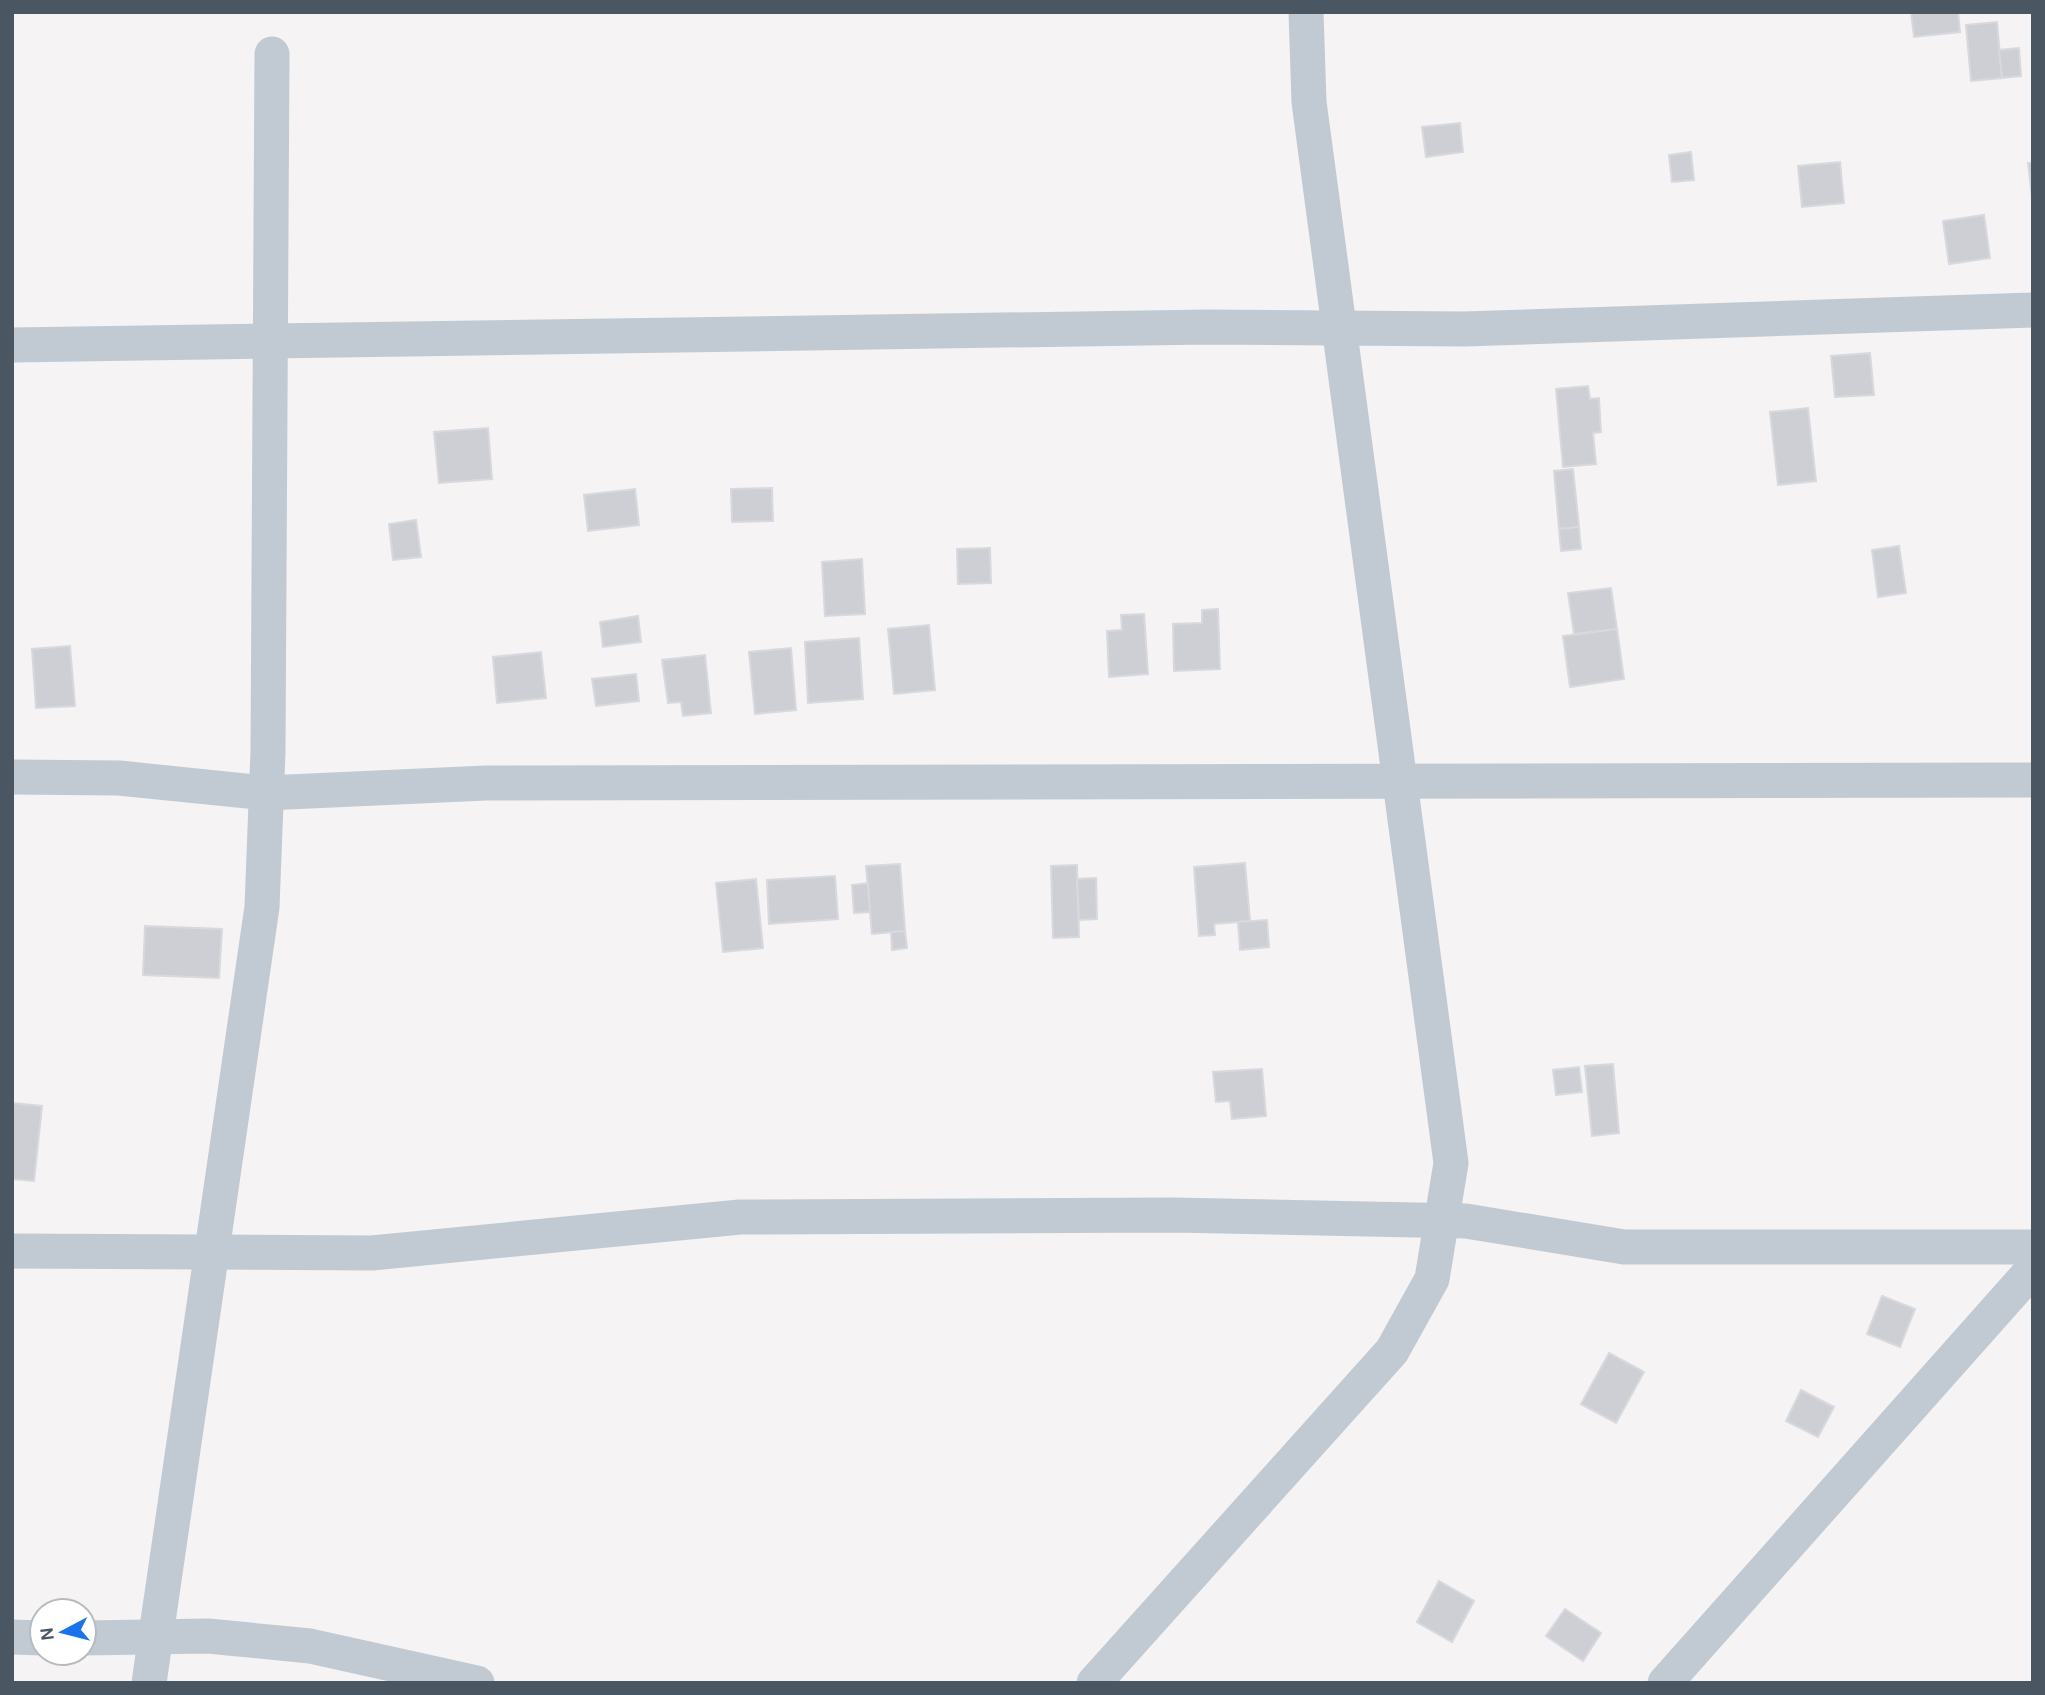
<svg xmlns="http://www.w3.org/2000/svg" width="2045" height="1695" font-family="Karla,sans-serif">
	<style>
		.building { fill: #cdcfd5; stroke: #d7d9de; stroke-width: 2 }
		.lines { fill: none; stroke-linecap: round; stroke-linejoin: round }
		.street { stroke: #c1cad2; stroke-width: 35 }
	</style>
	<rect width="100%" height="100%" fill="#f5f3f3"/>
	<g class="building">
		<path d="M1911,12H1958L1960,32L1914,37Z"/>
		<path d="M1997,22L2002,78L1971,81L1966,25Z"/>
		<path d="M2019,48L2021,76L2002,78L1999,50Z"/>
		<path d="M1460,123L1463,152L1426,157L1422,127Z"/>
		<path d="M1691,152L1694,180L1672,182L1669,155Z"/>
		<path d="M1840,162L1844,203L1802,207L1798,166Z"/>
		<path d="M2028,163H2033V206Z"/>
		<path d="M1984,215L1990,258L1949,264L1943,221Z"/>
		<path d="M1870,353L1874,395L1835,397L1831,356Z"/>
		<path d="M1588,386L1590,399L1599,398L1601,432L1593,433L1596,464L1563,467L1556,389Z"/>
		<path d="M1808,408L1816,481L1778,485L1770,412Z"/>
		<path d="M488,428L492,479L439,483L434,432Z"/>
		<path d="M1573,469L1579,527L1559,529L1554,471Z"/>
		<path d="M772,488L773,521L732,522L731,489Z"/>
		<path d="M635,489L639,525L588,531L584,495Z"/>
		<path d="M416,520L421,557L393,560L389,524Z"/>
		<path d="M1579,527L1581,549L1561,551L1559,529Z"/>
		<path d="M1899,546L1906,593L1878,597L1872,550Z"/>
		<path d="M990,548L991,583L958,584L957,549Z"/>
		<path d="M862,559L865,614L825,616L822,562Z"/>
		<path d="M1611,588L1617,629L1574,634L1568,593Z"/>
		<path d="M1218,609L1220,669L1174,671L1173,624L1202,623V610Z"/>
		<path d="M1144,614L1148,674L1109,677L1107,631L1122,630L1121,615Z"/>
		<path d="M638,616L641,642L603,647L600,622Z"/>
		<path d="M929,625L935,690L894,694L888,629Z"/>
		<path d="M1617,629L1624,679L1570,687L1563,636Z"/>
		<path d="M859,638L863,699L808,703L805,642Z"/>
		<path d="M70,646L75,706L36,708L32,649Z"/>
		<path d="M791,648L796,710L755,714L749,652Z"/>
		<path d="M541,652L546,698L497,703L493,657Z"/>
		<path d="M705,655L711,713L683,716L681,702L668,703L662,660Z"/>
		<path d="M636,674L639,701L596,706L592,679Z"/>
		<path d="M1245,863L1250,921L1214,924L1215,935L1199,936L1194,867Z"/>
		<path d="M900,864L905,931L872,934L866,866Z"/>
		<path d="M1077,865L1079,937L1053,938L1051,866Z"/>
		<path d="M835,876L838,919L769,924L767,880Z"/>
		<path d="M1096,878L1097,919L1079,920L1077,879Z"/>
		<path d="M756,879L763,948L723,952L716,883Z"/>
		<path d="M868,883L870,912L854,913L852,885Z"/>
		<path d="M1267,920L1269,947L1240,950L1238,922Z"/>
		<path d="M145,926L222,929L219,978L143,975Z"/>
		<path d="M905,931L907,948L892,950L891,932Z"/>
		<path d="M1613,1064L1619,1133L1592,1136L1585,1066Z"/>
		<path d="M1579,1067L1582,1092L1556,1095L1553,1070Z"/>
		<path d="M1262,1069L1266,1116L1232,1119L1230,1101L1216,1102L1213,1072Z"/>
		<path d="M12,1103L42,1106L34,1181L12,1179Z"/>
		<path d="M1882,1296L1915,1309L1900,1347L1867,1334Z"/>
		<path d="M1609,1353L1644,1372L1616,1423L1581,1404Z"/>
		<path d="M1801,1390L1834,1407L1818,1437L1786,1421Z"/>
		<path d="M1439,1581L1474,1601L1452,1642L1417,1622Z"/>
		<path d="M1565,1609L1601,1633L1583,1661L1546,1636Z"/>
	</g>
	<g class="lines">
		<g class="street">
			<path d="M12,345L1207,327L1464,329L2033,310"/>
			<path d="M12,777L119,778L266,793L486,783L2033,780"/>
			<path d="M12,1251L372,1253L740,1217L1173,1215L1466,1221L1624,1247H2033"/>
			<path d="M12,1637L42,1638"/>
			<path d="M84,1638L208,1636L310,1646L477,1683"/>
			<path d="M149,1683L262,907L268,751L272,54"/>
			<path d="M1094,1683L1392,1351L1432,1279L1451,1163L1309,102L1306,12"/>
			<path d="M1665,1683L2033,1269"/>
		</g>
	</g>
	<rect width="2045" height="1695" fill="none" stroke="#4a5661" stroke-width="28"/>
	<g transform="translate(63 1632) rotate(263)"><circle r="33" fill="#ffffff" stroke="#b7bbc0" stroke-width="2"/>
	<path d="M0-5L12 26L0 18L-12 26Z" fill="#1a73e8"/>
	<text y="-10" font-size="19" font-weight="bold" text-anchor="middle" fill="#4a5661">N</text>
	</g>
</svg>
